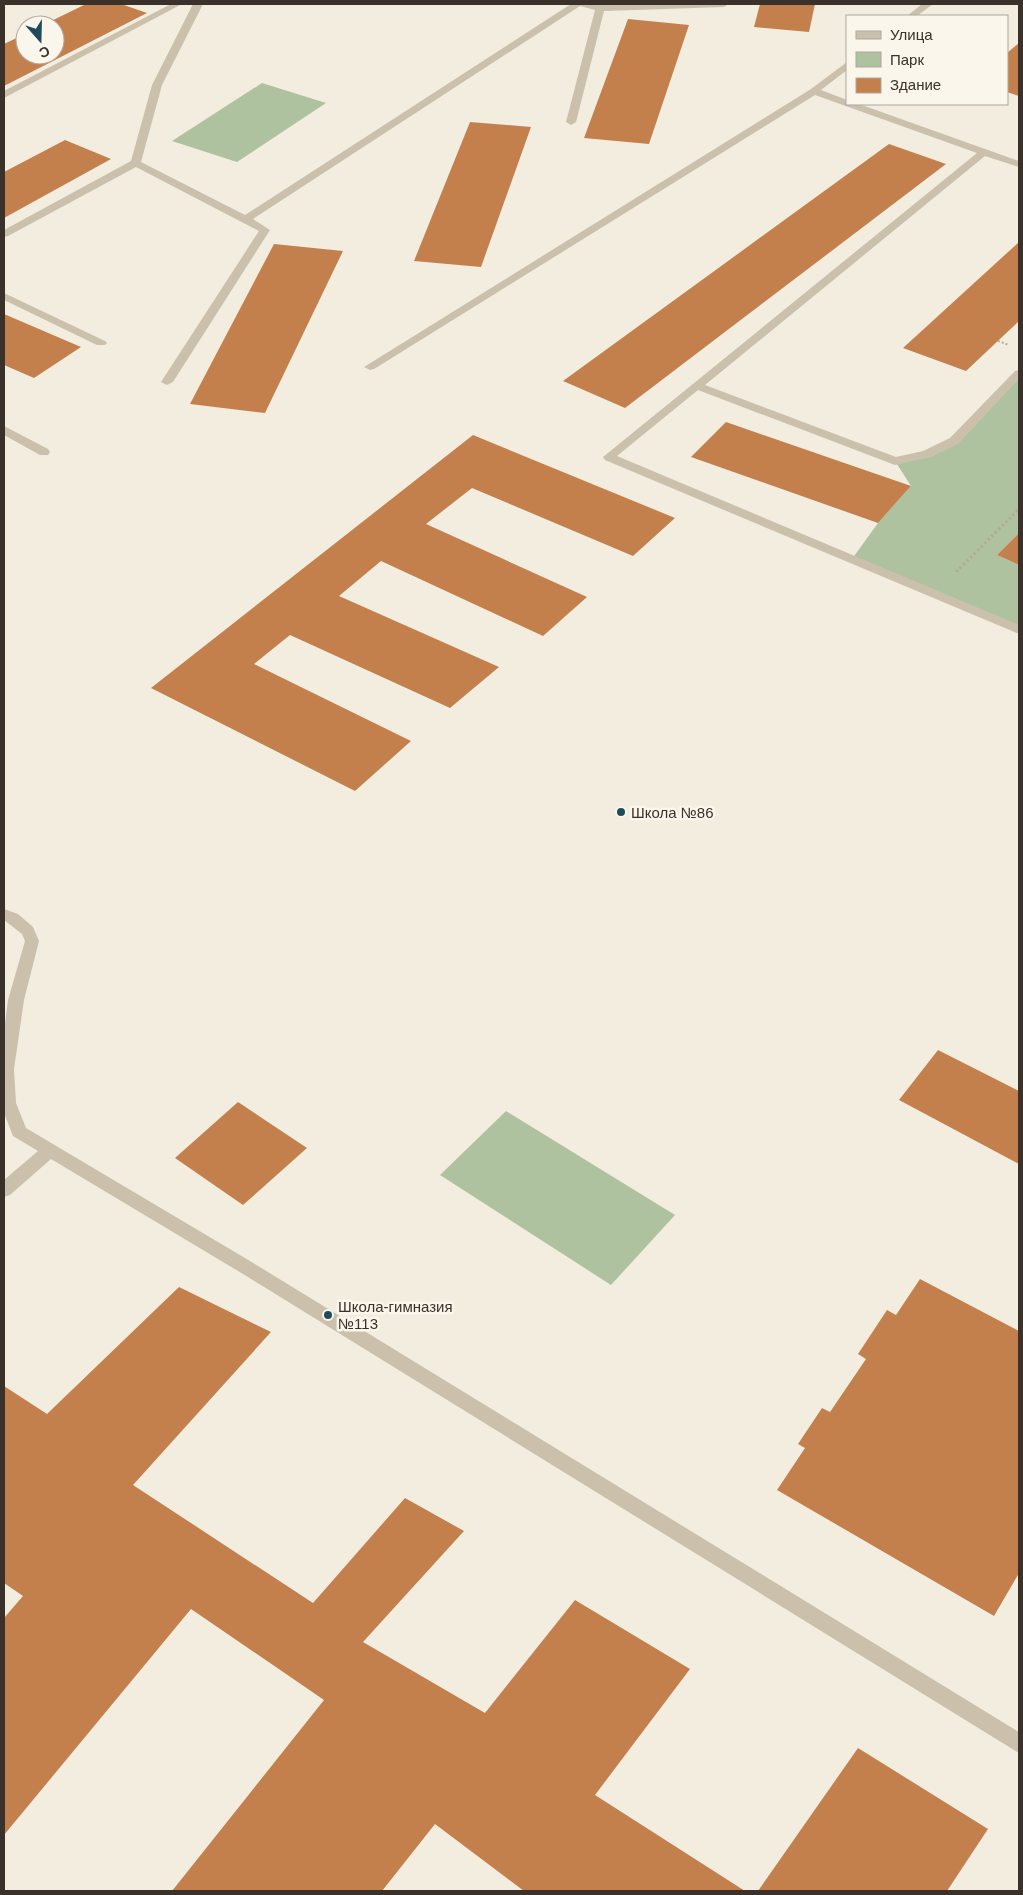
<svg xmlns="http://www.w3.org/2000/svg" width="1023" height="1895" font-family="Arial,sans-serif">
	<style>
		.green { fill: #afc29f }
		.building { fill: #c3804d }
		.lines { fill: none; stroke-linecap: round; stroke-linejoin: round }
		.path-far1 { stroke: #b7aa95; stroke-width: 2; stroke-dasharray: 2 2; stroke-linecap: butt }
		.path { stroke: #b7aa95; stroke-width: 3; stroke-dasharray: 2.5 2.5; stroke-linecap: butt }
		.minor { fill: #cbc0ab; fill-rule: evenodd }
		.poi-dot { fill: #204b5a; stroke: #faf6ec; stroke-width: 2 }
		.labels { text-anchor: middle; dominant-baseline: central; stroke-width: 5; stroke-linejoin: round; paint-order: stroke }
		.poi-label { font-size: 15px; fill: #39312a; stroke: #faf6ec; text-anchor: start }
	</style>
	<rect width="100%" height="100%" fill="#f2eddf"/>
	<g class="green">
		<path d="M262,83L326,103L237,162L172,141Z"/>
		<path d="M1019,373V533L997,555L1019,565V630L852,559L878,523L911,486L895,461L954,441Z"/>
		<path d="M506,1111L675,1215L611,1285L440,1175Z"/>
	</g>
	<g class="building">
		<path d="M86,4H121L147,13L4,86V44L25,34V55H55V25H43Z"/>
		<path d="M760,4H815L809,32L754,27Z"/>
		<path d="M628,19L689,25L649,144L584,138Z"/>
		<path d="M1019,43V96L1007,92V53Z"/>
		<path d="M470,122L531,127L481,267L414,261Z"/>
		<path d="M65,140L111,159L4,218V172Z"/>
		<path d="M889,144L946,164L625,408L563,381Z"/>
		<path d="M1019,242V321L966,371L903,348Z"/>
		<path d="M274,244L343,251L265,413L190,404Z"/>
		<path d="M4,314L81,347L34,378L4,365Z"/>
		<path d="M726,422L911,486L878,523L691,457Z"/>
		<path d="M473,435L675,518L633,556L472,488L426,524L587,597L543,636L381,561L339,596L499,667L450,708L290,635L254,664L411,741L355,791L151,688Z"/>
		<path d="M1019,533V565L997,555Z"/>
		<path d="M938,1050L1019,1091V1164L899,1100Z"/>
		<path d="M238,1102L307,1148L243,1205L175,1158Z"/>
		<path d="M920,1279L1019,1331V1573L994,1616L777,1490L805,1448L798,1444L822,1408L830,1412L866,1359L858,1354L887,1310L896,1315Z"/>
		<path d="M179,1287L271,1332L133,1485L313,1603L405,1498L464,1531L363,1642L485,1713L575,1600L690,1669L595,1795L745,1891H524L435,1824L382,1891H172L324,1700L191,1609L4,1835V1618L23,1596L4,1583V1386L47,1414Z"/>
		<path d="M858,1748L988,1829L947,1891H758Z"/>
	</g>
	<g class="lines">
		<path class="path-far1" d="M998,341L1009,345"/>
		<path class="path" d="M956,572L1019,509"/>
		<g class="minor">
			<path d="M171,4H182L4,98V91Z"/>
			<path d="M193,4H203L162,85L141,162L245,215L571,4H729L724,7L604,11L576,122L571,125L566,122L595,10L580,6L253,219L270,230L173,382L167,385L161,382L259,231L136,167L8,236L4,237V230L131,161L152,85Z"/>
			<path d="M922,4H933L917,16H907Z"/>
			<path d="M847,62V70L821,90L847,100V104H859L1019,161V167L985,156L705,385L896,457L923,451L950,438L1015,371L1019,370V379L958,444L931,457L895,465L698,390L617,456L1019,625V634L605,460L603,457L977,153L815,95L374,369L370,370L364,367L811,89Z"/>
			<path d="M4,293L105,341L107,343L105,345H97L4,300Z"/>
			<path d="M4,426L48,449L50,452L48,455H40L4,435Z"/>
			<path d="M4,909L18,914L33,927L39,941L24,1000L14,1069L16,1103L26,1128L250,1261L1019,1732V1753L238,1271L51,1159L10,1195L4,1197V1180L38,1151L13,1136L4,1113V1031L8,1000L25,941L22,934L4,920Z"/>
		</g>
	</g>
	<g class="poi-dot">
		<circle cx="621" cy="812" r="5"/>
		<circle cx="328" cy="1315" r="5"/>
	</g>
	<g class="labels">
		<g class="poi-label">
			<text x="631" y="812">Школа №86</text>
			<text x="338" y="1306">Школа-гимназия<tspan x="338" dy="17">№113</tspan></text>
		</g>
	</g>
	<rect width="1023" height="1895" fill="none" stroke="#39312a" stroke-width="10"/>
	<rect x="846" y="15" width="162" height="90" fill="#faf6ec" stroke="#ada79e"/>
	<rect x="856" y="31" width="25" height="8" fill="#cbc0ab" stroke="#ada79e"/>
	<text x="890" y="40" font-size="15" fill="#39312a">Улица</text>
	<rect x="856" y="52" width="25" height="15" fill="#afc29f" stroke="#ada79e"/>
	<text x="890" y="65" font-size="15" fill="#39312a">Парк</text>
	<rect x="856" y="78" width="25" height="15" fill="#c3804d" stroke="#ada79e"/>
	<text x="890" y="90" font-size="15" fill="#39312a">Здание</text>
	<g transform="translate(40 40) rotate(160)"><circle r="24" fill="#faf6ec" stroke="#ada79e"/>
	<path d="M0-4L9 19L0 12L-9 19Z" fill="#204b5a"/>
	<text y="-8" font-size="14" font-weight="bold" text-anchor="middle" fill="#39312a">С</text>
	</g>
</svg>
